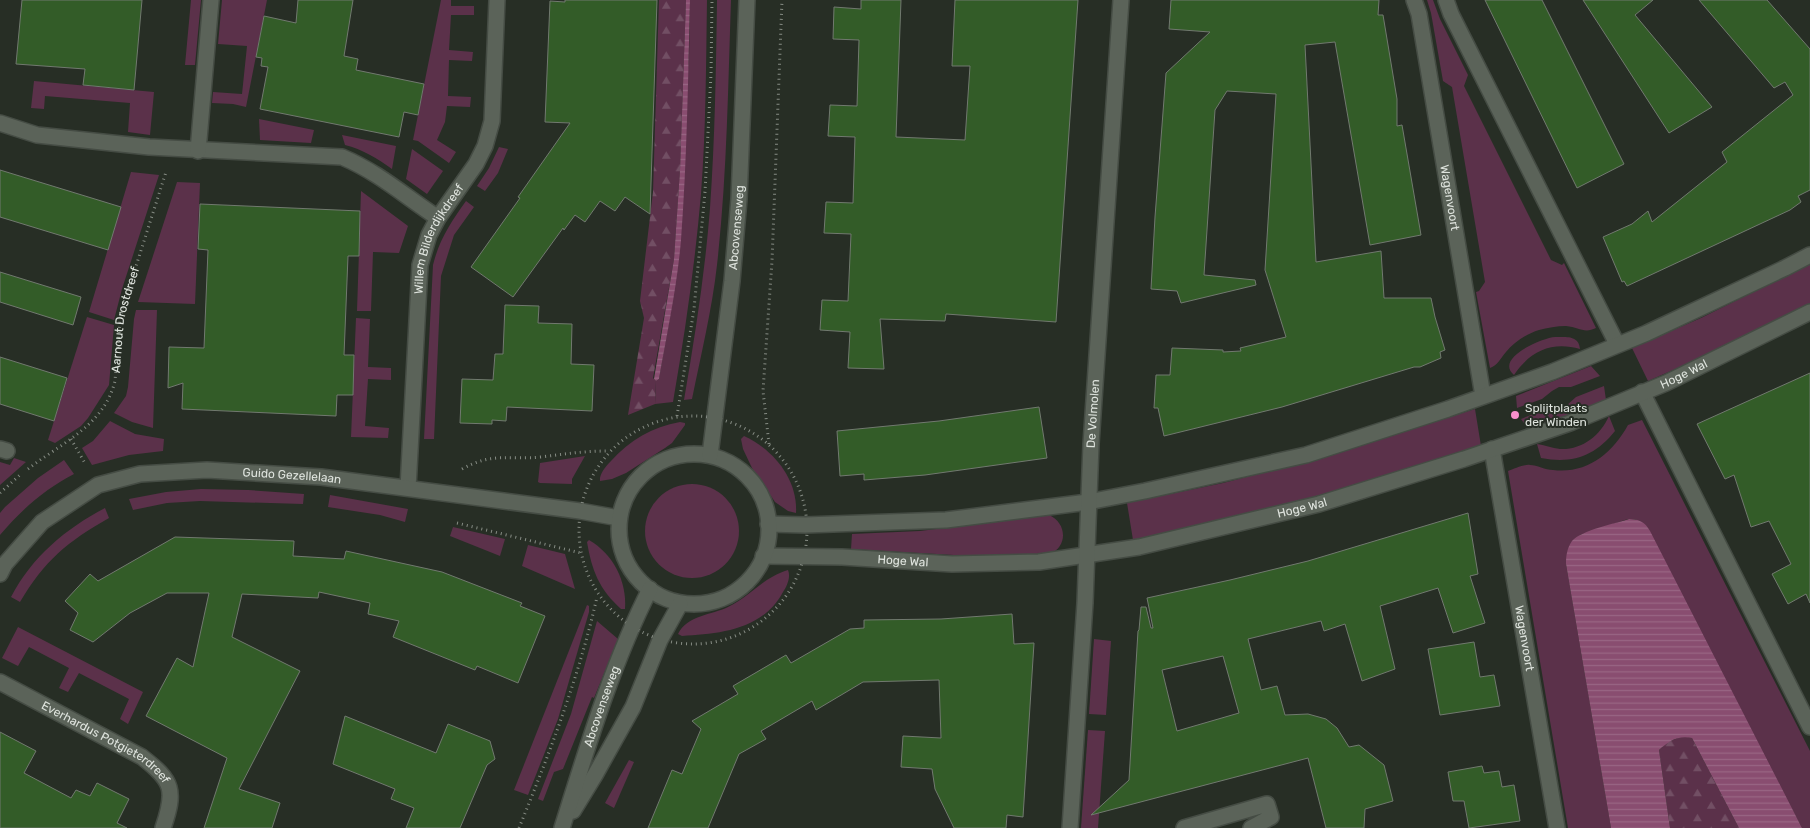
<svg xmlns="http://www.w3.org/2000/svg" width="1810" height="828" font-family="Rubik,sans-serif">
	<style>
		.grass { fill: #5b314a }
		.forest { fill: url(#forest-firs) }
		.water { fill: url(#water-rules) }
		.building { fill: #335c28; stroke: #71796f; fill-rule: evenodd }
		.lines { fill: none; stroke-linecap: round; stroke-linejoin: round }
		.street-casing { stroke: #454c44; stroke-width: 18 }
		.secondary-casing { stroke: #454c44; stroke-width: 18 }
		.path { stroke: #878d85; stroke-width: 3; stroke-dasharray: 1 4; stroke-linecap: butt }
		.street { stroke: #5b6359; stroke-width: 15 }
		.secondary { stroke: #5b6359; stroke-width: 15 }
		.poi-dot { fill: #f890cc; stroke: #272e25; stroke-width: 2 }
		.labels { text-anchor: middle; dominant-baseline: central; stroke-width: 4; stroke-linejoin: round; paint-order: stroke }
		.street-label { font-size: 12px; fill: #dfe4de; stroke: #272e25 }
		.poi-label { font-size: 12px; fill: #dfe4de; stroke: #272e25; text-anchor: start }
	</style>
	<defs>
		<pattern id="forest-firs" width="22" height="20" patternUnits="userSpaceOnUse" patternTransform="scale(1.25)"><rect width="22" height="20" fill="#5b314a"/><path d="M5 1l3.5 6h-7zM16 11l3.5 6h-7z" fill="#724f64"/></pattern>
		<pattern id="water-rules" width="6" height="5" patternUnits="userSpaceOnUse" patternTransform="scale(1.25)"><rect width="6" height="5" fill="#894d70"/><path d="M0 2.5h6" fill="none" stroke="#996684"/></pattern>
	</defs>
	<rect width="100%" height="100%" fill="#272e25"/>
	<g class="grass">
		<path d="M191,0H201L195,65H185Z"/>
		<path d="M222,0H267L246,107L233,104L212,103L213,92L242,94L247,46L218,44Z"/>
		<path d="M441,0H451V6H474V15H451L449,50L473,52L472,61L449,60L448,96L471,97L470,107L447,106L445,122L437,140L456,152L449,163L418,141L413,140Z"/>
		<path d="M690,0H707C706,65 706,130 701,194C695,264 685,333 673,402L655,404L656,381L659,379L673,298L689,54Z"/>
		<path d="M717,0H731C728,88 727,177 717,265C712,310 701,354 692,399L684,400C695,336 705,273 710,208C715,139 716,69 717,0Z"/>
		<path d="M1427,0H1433L1440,19L1468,75L1464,86L1551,260L1562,265L1564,263L1596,328C1584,334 1579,327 1566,326C1557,326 1547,328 1539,330C1526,334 1514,342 1506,352C1500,359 1498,365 1490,368L1476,292L1479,291L1485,282L1452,87L1443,81L1431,13Z"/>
		<path d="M34,81L154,92L150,135L128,132L130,103L45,96L44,109L31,108Z"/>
		<path d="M259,119L314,130L311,143L260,140Z"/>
		<path d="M342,135L396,146L392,169C378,159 362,149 345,145Z"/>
		<path d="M499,147L508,149L498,173L485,191L477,186L489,168Z"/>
		<path d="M412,149L443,171L427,194L406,179Z"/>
		<path d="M131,172L159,175L122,289L114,320L89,312Z"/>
		<path d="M177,182L200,183L195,304L138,302Z"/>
		<path d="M361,191L408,226L399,253L373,252L371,311H357Z"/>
		<path d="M466,201L474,207L454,235L441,276L434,439H424L433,265C439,240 451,222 466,201Z"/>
		<path d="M1810,264V306L1714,352L1648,381L1632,348L1701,318Z"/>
		<path d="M136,310H157L153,428L132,422L114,413L126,396L128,387L134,319Z"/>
		<path d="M87,317L114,325L109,385L88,418L81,426L55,443L48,440Z"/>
		<path d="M356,318L370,319L368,367L391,368V380L368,379L365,426L389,428L388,438L351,437Z"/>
		<path d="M1555,337C1566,337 1579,335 1580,349C1552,341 1530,351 1514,375C1494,358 1542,338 1555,337Z"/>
		<path d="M1591,366L1600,376L1571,387H1559L1552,391L1542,399L1517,408L1516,396Z"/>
		<path d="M1604,386L1606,400L1529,430L1521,419L1548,408L1566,406L1576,397Z"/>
		<path d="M1475,409L1481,446C1367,486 1250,515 1133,540L1127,503L1223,483L1306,462Z"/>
		<path d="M1609,416L1615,431C1595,456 1573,464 1541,458L1537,444C1544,445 1552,448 1560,449C1582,450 1600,436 1609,416Z"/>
		<path d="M1642,420L1810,751V828H1802L1636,519H1628L1580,535L1566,564L1611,828H1568L1508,471C1514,469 1524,464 1530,465C1537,465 1545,470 1553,470C1587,474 1612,454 1628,425Z"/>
		<path d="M110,421L135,434L164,439L163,451L129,455L92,465L82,448L93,441Z"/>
		<path d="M680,422L685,423V425L672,443L665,448L626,473L612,479L600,481C599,474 606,466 611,461C630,440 652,427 680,422Z"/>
		<path d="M744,436C773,449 798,479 796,513L788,511L775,502L752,468L743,449L741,439Z"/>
		<path d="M585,456L572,479V484L540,483L538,482L540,463Z"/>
		<path d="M14,458L26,462L0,485V462L10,465Z"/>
		<path d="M64,460L74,474C45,489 21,510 0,535V513L5,507L38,478Z"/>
		<circle cx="692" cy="531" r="47"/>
		<path d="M201,489L248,490L304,494L303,504L200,501L167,503L133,510L129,499L166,492Z"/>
		<path d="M330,495L408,509L405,522L380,515L328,507Z"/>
		<path d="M105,508L109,518C67,542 45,560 20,602L11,597C32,557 65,529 105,508Z"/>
		<path d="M1049,515C1067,523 1068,546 1050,554L971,556L851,549L852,534L920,531Z"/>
		<path d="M453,527L505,539L500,556L450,536Z"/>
		<path d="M589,540C613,554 627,581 625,609H621C599,589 592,571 587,542Z"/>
		<path d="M528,545L565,554L575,589L522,566Z"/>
		<path d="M788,570C791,577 787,586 783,592C763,630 719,634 682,636L678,634C687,615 712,615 728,607C751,596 762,578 788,570Z"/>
		<path d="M587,605L589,606V612L558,719L528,795L514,790Z"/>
		<path d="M597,621L618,639L594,698L592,697L563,769L554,772L543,801L538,799L571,714Z"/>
		<path d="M18,627L143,692L128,724L120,719L129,699L79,673L68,692L59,688L69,668L29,647L18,666L2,658Z"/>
		<path d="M1094,639L1111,641L1106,715L1089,714Z"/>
		<path d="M1088,730L1105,731L1098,828H1081Z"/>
		<path d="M629,760L634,762L614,808L605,803Z"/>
	</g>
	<g class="forest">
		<path d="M659,0H686L680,170L674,259L653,378L656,381L655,404L628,415L644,318L640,301L653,192Z"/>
		<path d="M1683,736L1692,738L1739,828H1670L1659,750L1668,742Z"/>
	</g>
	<g class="water">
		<path d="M686,0H690C688,80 687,160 681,240C677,287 667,333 659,379L656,381L654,379L674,259L680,170Z"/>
		<path d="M1629,519C1639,519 1645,522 1650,531L1802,828H1739L1692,738C1678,735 1669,741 1659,750L1670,828H1611L1566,564C1566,556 1567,548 1572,541C1582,530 1614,524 1629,519Z"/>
	</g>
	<g class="building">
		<path d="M22,0H142L134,90L83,85L85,69L16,64Z"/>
		<path d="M298,0H353L344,56L358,59L356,70L424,84L418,115L404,112L399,137L260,109L268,67L261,66L262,58L256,57L264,16L296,23Z"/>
		<path d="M565,0H657L650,214L625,197L615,211L600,201L585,222L575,215L564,230L563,228L513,297L471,267L520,198L518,197L570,123L545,122L550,1L565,2Z"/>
		<path d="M861,0H901L896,137L965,140L970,66H952L955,0H1078L1056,322L946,314L945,321L880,319L884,369L848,368L850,332L820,330L822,300L848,301L851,234L824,233L826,202L853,203L855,137L828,136L830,105L857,106L859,40L833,39L834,7L861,9Z"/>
		<path d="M1171,0H1379L1378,15H1383L1397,99V126L1402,125L1421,235L1370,245L1335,42L1305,45L1316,262L1381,251L1384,298H1431L1435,317L1445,350L1440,352L1441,358L1420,367H1414L1282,407L1164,436L1158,408H1154L1156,375H1170L1172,348L1223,350V352L1241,351L1240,348L1286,337L1265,270L1276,94L1227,91L1215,110L1204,275L1255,280L1256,285L1181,303L1177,291L1151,289L1155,217L1166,73L1210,32L1169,29Z"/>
		<path d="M1485,0H1542L1624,164L1577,188Z"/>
		<path d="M1583,0H1653L1635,15L1712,107L1669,133Z"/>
		<path d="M1699,0H1767L1810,49V190L1798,196L1801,202L1790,210L1627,286L1624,281L1622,282L1603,237L1632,224L1648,211L1652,222L1727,162L1722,152L1793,95L1785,82L1774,88Z"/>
		<path d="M0,170L121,207L108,250L0,217Z"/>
		<path d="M200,204L360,211L359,256H348L344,355H354L353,395H337L336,416L182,409L183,383L168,388L169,347L204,348L208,250L198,249Z"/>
		<path d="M0,272L81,297L73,325L0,302Z"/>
		<path d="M505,305L539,306L538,323L572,324L571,364L594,365L592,411L507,407L506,421L492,420V424L460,423L462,379L493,380L495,354H503Z"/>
		<path d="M0,357L67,378L54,421L0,404Z"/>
		<path d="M1810,373V603L1806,594L1788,604L1772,574L1791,564L1769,521L1751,527L1734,475L1725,479L1697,424Z"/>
		<path d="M1039,407L1047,458L925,475L864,480V474L840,476L837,431L939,421Z"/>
		<path d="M1468,513L1478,574L1470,576L1485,623L1453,633L1438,588L1380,606L1395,669L1362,681L1345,624L1324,631L1321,621L1248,639L1261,690L1277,686L1285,715L1308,714L1326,719L1337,728L1349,747L1359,745L1384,765L1393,801L1365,809L1364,828H1326L1308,758L1091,815L1129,780L1138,631L1139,630L1141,607H1146L1151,628H1153L1147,598L1230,580L1308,561ZM1223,656L1239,713L1177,731L1162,670Z"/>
		<path d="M175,537L294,541L293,556L344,559L346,551L442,572L522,603L520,606L545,616L518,683L477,666L475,670L393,637L399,621L368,614L370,603L319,592L318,598L242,594L232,637L300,671L239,789L280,803L272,828H204L227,758L146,716L177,658L193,667L209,593H167L130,613L93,642L70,630L78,613L65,601L90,574L98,581Z"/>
		<path d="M1012,614L1014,644L1034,643L1023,817L1007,815L1006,828H954L935,789L932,769L901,767L903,736L941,738L939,680L863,682L816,710L812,701L761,731L766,739L739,754L708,828H648L672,770L682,774L701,729L692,721L738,694L733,686L786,655L791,663L850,629L864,628V620L941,619Z"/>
		<path d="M1474,642L1480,677L1494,675L1500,706L1440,715L1428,649Z"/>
		<path d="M345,716L436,753L448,724L490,741L495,759L487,765L460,828H406L414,808L391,799L395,789L333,764Z"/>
		<path d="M0,732L36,751L24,773L71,798L76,790L90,796L97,783L129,799L117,823L127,828H0Z"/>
		<path d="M1482,766L1484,773L1499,771L1502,787L1514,785L1520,821L1469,828L1464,801H1453L1448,772Z"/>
	</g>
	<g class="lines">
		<g class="street-casing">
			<g id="street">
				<path id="s2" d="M1414,0L1419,14L1483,396"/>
				<path d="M1446,0L1451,14L1617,344"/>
				<path d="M0,123L37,135L149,147L342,157C378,172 406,197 438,218"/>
				<path d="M198,151L211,0"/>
				<path d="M1642,392L1810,727"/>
				<path d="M0,449L7,451"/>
				<path id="s3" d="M1492,449L1557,828"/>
				<path id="s4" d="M408,488L420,265L429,235L438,218L476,164L485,146L492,121L497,0"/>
				<path d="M768,524L805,525L946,520L1088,502L1145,491L1306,455L1448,409L1552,372L1647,333L1785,268L1810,255"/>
				<path id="s5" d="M763,556L842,557L952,564L1039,562L1139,547L1319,504L1464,459L1570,423L1666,383L1810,312"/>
				<path id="s6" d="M0,574L5,564L42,522L98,485L140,474L207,470L321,477L580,511L619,518"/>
				<path id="s7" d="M0,682L142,757C173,781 176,790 163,828"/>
				<path id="s8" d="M1070,828L1085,603L1091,444L1121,0"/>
				<path d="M1184,828L1267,804L1271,817L1251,828"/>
			</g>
		</g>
		<g class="secondary-casing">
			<g id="secondary">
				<circle cx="694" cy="529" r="75"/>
				<path id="s9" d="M710,455L732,281L739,199L747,0"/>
				<path d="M573,811L595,775L633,707L660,640L680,604"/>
				<path id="s10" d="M562,828C587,748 612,664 650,589"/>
			</g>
		</g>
		<g class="path">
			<circle cx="693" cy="530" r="114"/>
			<path d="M677,416L694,309L705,192L711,74L712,0"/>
			<path d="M71,439L86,465"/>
			<path d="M769,444L763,391L772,261L782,0"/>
			<path id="s1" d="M28,469C61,443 104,426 115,381L120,320L123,307L166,172"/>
			<path d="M462,469C493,452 509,460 541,457C564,454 585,451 608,451"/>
			<path d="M0,493L21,474"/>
			<path d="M457,523L581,553"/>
			<path d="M519,828C550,752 579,677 597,597"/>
		</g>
		<use href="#street" class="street"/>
		<use href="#secondary" class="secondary"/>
	</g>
	<circle class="poi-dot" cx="1515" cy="415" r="5"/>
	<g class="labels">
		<g class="street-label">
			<text stroke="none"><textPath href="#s2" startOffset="201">Wagenvoort</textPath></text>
			<text stroke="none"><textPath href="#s9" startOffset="229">Abcovenseweg</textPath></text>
			<text stroke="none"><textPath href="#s4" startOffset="254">Willem Bilderdijkdreef</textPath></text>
			<text stroke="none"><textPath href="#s1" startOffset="189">Aarnout Drostdreef</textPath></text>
			<text stroke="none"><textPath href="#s5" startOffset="950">Hoge Wal</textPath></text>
			<text stroke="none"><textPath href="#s8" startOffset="415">De Volmolen</textPath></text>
			<text stroke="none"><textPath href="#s6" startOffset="330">Guido Gezellelaan</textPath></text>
			<text stroke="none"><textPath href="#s5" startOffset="545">Hoge Wal</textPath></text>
			<text stroke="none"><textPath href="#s5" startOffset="140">Hoge Wal</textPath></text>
			<text stroke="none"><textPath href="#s3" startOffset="192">Wagenvoort</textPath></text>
			<text stroke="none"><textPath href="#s10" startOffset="128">Abcovenseweg</textPath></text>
			<text stroke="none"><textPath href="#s7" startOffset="122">Everhardus Potgieterdreef</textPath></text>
		</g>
		<g class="poi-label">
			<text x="1525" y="408">Splijtplaats<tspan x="1525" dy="14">der Winden</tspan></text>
		</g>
	</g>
</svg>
